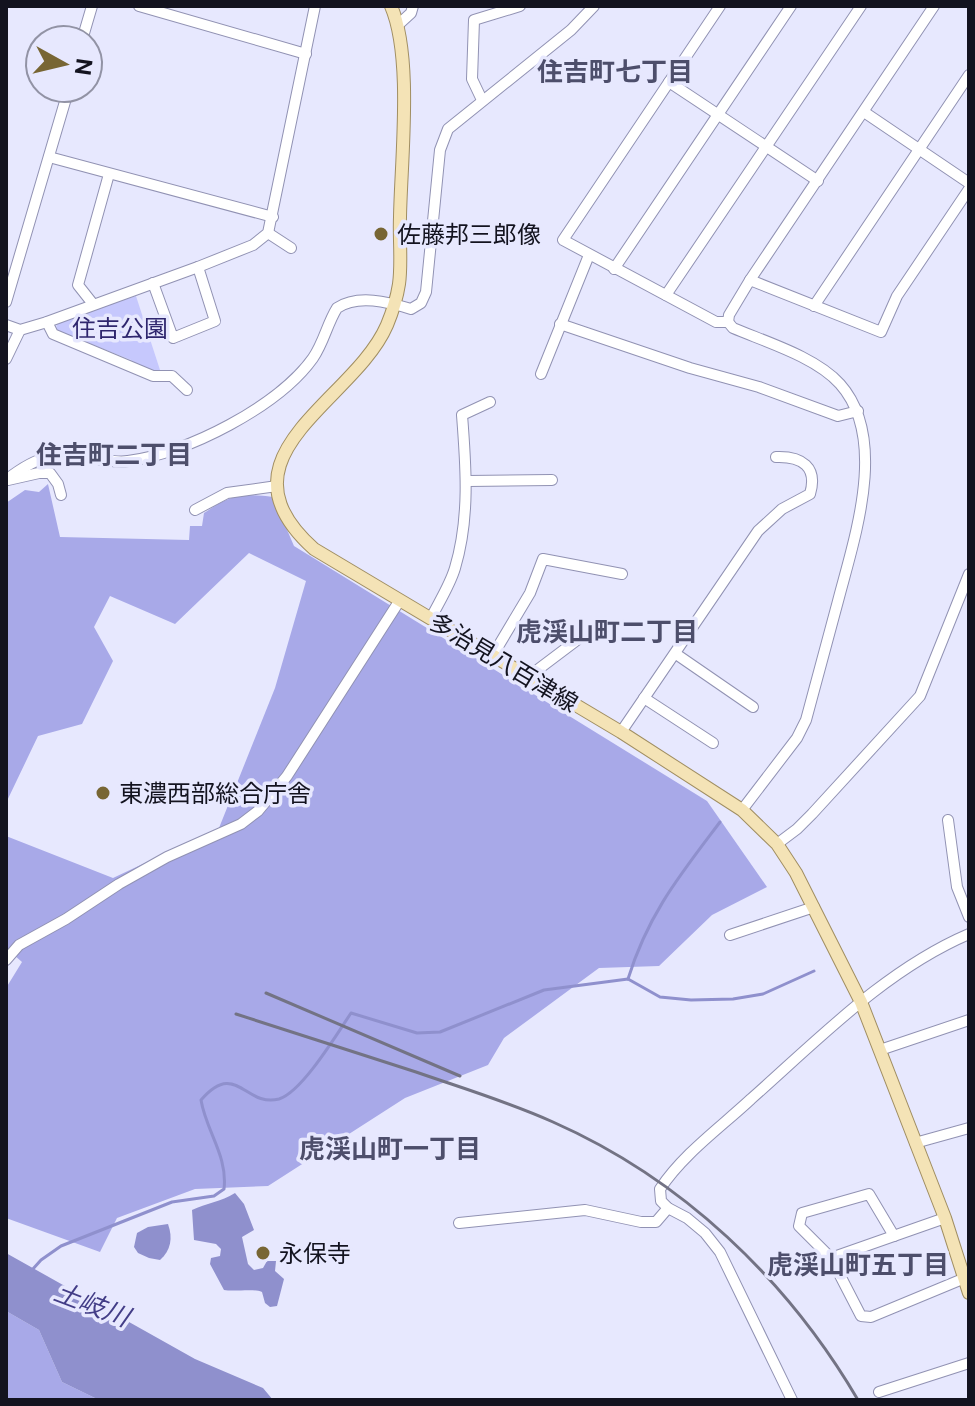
<svg xmlns="http://www.w3.org/2000/svg" width="975" height="1406" font-family="'Public Sans','Noto Sans JP',sans-serif">
	<style>
		.green { fill: #c6c8fd }
		.forest { fill: #a8a9e8 }
		.water { fill: #8f90cd }
		.lines { fill: none; stroke-linecap: round; stroke-linejoin: round }
		.stream { stroke: #8f90cd; stroke-width: 3 }
		.minor-casing { stroke: #9192b3; stroke-width: 12 }
		.major-casing { stroke: #a08e62; stroke-width: 14 }
		.minor { stroke: #fff; stroke-width: 10 }
		.major { stroke: #f4e3b6; stroke-width: 12 }
		.rail { stroke: #737384; stroke-width: 3 }
		.poi-dot { fill: #786634; stroke: #e7e8fe; stroke-width: 3 }
		.labels { text-anchor: middle; dominant-baseline: central; stroke-width: 7; stroke-linejoin: round; paint-order: stroke }
		.poi-label { font-size: 24px; fill: #13131f; stroke: #e7e8fe; text-anchor: start }
		.park-label { font-size: 24px; fill: #2f266e; stroke: #e7e8fe }
		.street-label { font-size: 24px; fill: #13131f; stroke: #e7e8fe }
		.neighbourhood-label { font-size: 26px; font-weight: bold; fill: #4d4e6b; stroke: #e7e8fe }
		.water-label { font-size: 26px; font-style: italic; fill: #433d87; stroke: #e7e8fe }
	</style>
	<rect width="100%" height="100%" fill="#e7e8fe"/>
	<path class="green" d="M136,296L160,370C150,373 137,369 131,360L56,330L57,322Z"/>
	<g class="forest">
		<path d="M48,484L60,537L189,540L190,526H202L204,513C231,495 240,493 273,497L294,546L707,801L767,887L712,915L659,966L599,968L504,1038L488,1065L405,1098L268,1186L195,1189L117,1218L100,1252L6,1218V988L22,962L6,948V836L113,878L219,828L275,688L306,581L249,553L175,624L110,596L94,627L113,661L82,724L38,736L6,803V503L25,490L39,492Z"/>
		<path d="M6,1311L39,1330L62,1382L99,1400H6Z"/>
	</g>
	<g class="water">
		<path d="M235,1193L244,1204L254,1230L242,1237L248,1264L254,1270L263,1268L267,1261H276L275,1271L284,1279L277,1306L270,1307L265,1303L262,1292C253,1288 235,1292 224,1290L210,1264L211,1258L220,1256L221,1249L216,1244L194,1240L192,1210C206,1203 221,1202 235,1193Z"/>
		<path d="M168,1224C173,1238 171,1250 160,1260L149,1258L138,1253L134,1247L137,1233L148,1227Z"/>
		<path d="M6,1253L195,1359L263,1388L273,1400H99L62,1382L39,1330L6,1311Z"/>
	</g>
	<g class="lines">
		<g class="stream">
			<path d="M628,979C648,914 680,875 720,822"/>
			<path d="M32,1270L41,1260L61,1246L172,1202L214,1196L224,1189C228,1156 206,1131 201,1100C236,1059 245,1108 279,1099C302,1092 337,1034 351,1013L417,1033L440,1032L544,990L628,979L660,997L691,1000L733,999L763,994L814,971"/>
		</g>
		<g class="minor-casing">
			<g id="minor">
				<path d="M139,6L306,54"/>
				<path d="M720,6L563,240L716,322H728L733,328C766,342 816,357 840,384C889,439 854,539 838,601C827,641 817,680 806,720L797,738L742,810"/>
				<path d="M399,24L411,13L413,6"/>
				<path d="M82,40L92,6"/>
				<path d="M669,82L818,181"/>
				<path d="M482,100L472,79L474,20L520,6"/>
				<path d="M864,112L969,183"/>
				<path d="M49,157L273,217"/>
				<path d="M268,233L291,248"/>
				<path d="M614,269L791,6"/>
				<path d="M750,280L881,332L897,296L969,189"/>
				<path d="M153,283L173,338L215,321L198,267"/>
				<path d="M666,295L861,6"/>
				<path d="M6,302L69,88"/>
				<path d="M93,304L78,285L109,174"/>
				<path d="M814,306L969,75"/>
				<path d="M47,322L53,334L153,376H172L187,390"/>
				<path d="M728,322L729,315L750,280L934,6"/>
				<path d="M560,324L690,368L759,387L838,416L858,411"/>
				<path d="M6,325L20,330L47,322L198,267L253,245L268,233L315,6"/>
				<path d="M6,359L20,330"/>
				<path d="M541,374L589,255"/>
				<path d="M6,480C42,452 54,454 98,459C107,460 118,463 128,461C186,454 279,406 313,358C324,342 327,324 337,308C358,294 388,302 411,309L421,303L426,292L440,150L448,129L571,30L594,6"/>
				<path d="M8,480L39,473H50L58,484L61,495"/>
				<path d="M468,481L552,480"/>
				<path d="M195,510L227,493L277,486"/>
				<path d="M431,618C439,602 450,585 455,568C470,518 466,466 462,415L490,402"/>
				<path d="M676,654L753,707"/>
				<path d="M493,655L530,593L543,559L622,574"/>
				<path d="M528,677L589,631"/>
				<path d="M644,698L713,743"/>
				<path d="M621,732L758,531L782,509L810,494C818,467 802,456 776,457"/>
				<path d="M948,820L957,887L969,917"/>
				<path d="M777,844L797,829L812,814L920,696L969,574"/>
				<path d="M730,935L814,907"/>
				<path d="M6,960L19,945L66,919L119,884L167,857L241,824L258,811L287,776L400,600"/>
				<path d="M880,1050L969,1020"/>
				<path d="M915,1143L969,1128"/>
				<path d="M459,1223L585,1210L641,1222H656L668,1208"/>
				<path d="M894,1236L869,1194L802,1213L799,1226L831,1258L861,1316L871,1317L965,1278"/>
				<path d="M831,1258L945,1218"/>
				<path d="M879,1392L969,1363"/>
				<path d="M792,1400L720,1252L705,1233L687,1218L668,1208L661,1201L660,1189C683,1154 721,1127 751,1099C819,1039 885,970 969,934"/>
			</g>
		</g>
		<g class="major-casing">
			<path id="major" d="M391,6C413,57 401,159 400,217C399,239 402,263 399,284C397,297 392,313 387,325C354,402 210,456 314,549L621,732L742,810L777,844L796,873L861,1002L945,1218L969,1293"/>
		</g>
		<use href="#minor" class="minor"/>
		<use href="#major" class="major"/>
		<g class="rail">
			<path d="M266,993L460,1076"/>
			<path d="M236,1014C296,1033 356,1053 416,1072C462,1088 509,1102 553,1122C682,1179 787,1279 858,1400"/>
		</g>
	</g>
	<g class="poi-dot">
		<circle cx="381" cy="234" r="8"/>
		<circle cx="103" cy="793" r="8"/>
		<circle cx="263" cy="1253" r="8"/>
	</g>
	<g class="labels">
		<g class="poi-label">
			<text x="397" y="234">佐藤邦三郎像</text>
			<text x="119" y="793">東濃西部総合庁舎</text>
			<text x="279" y="1253">永保寺</text>
		</g>
		<g class="park-label">
			<text x="120" y="328">住吉公園</text>
		</g>
		<g class="street-label">
			<text transform="translate(504 662) rotate(31)">多治見八百津線</text>
		</g>
		<g class="neighbourhood-label">
			<text x="615" y="71">住吉町七丁目</text>
			<text x="114" y="454">住吉町二丁目</text>
			<text x="607" y="631">虎渓山町二丁目</text>
			<text x="390" y="1148">虎渓山町一丁目</text>
			<text x="858" y="1264">虎渓山町五丁目</text>
		</g>
		<g class="water-label">
			<text transform="translate(92 1304) rotate(21)">土岐川</text>
		</g>
	</g>
	<rect width="975" height="1406" fill="none" stroke="#13131f" stroke-width="16"/>
	<g transform="translate(64 64) rotate(98)"><circle r="38" fill="#e7e8fe" stroke="#9293a5" stroke-width="2"/>
	<path d="M0-6L14 30L0 20L-14 30Z" fill="#786634"/>
	<text y="-12" font-size="22" font-weight="bold" text-anchor="middle" fill="#13131f">N</text>
	</g>
</svg>
